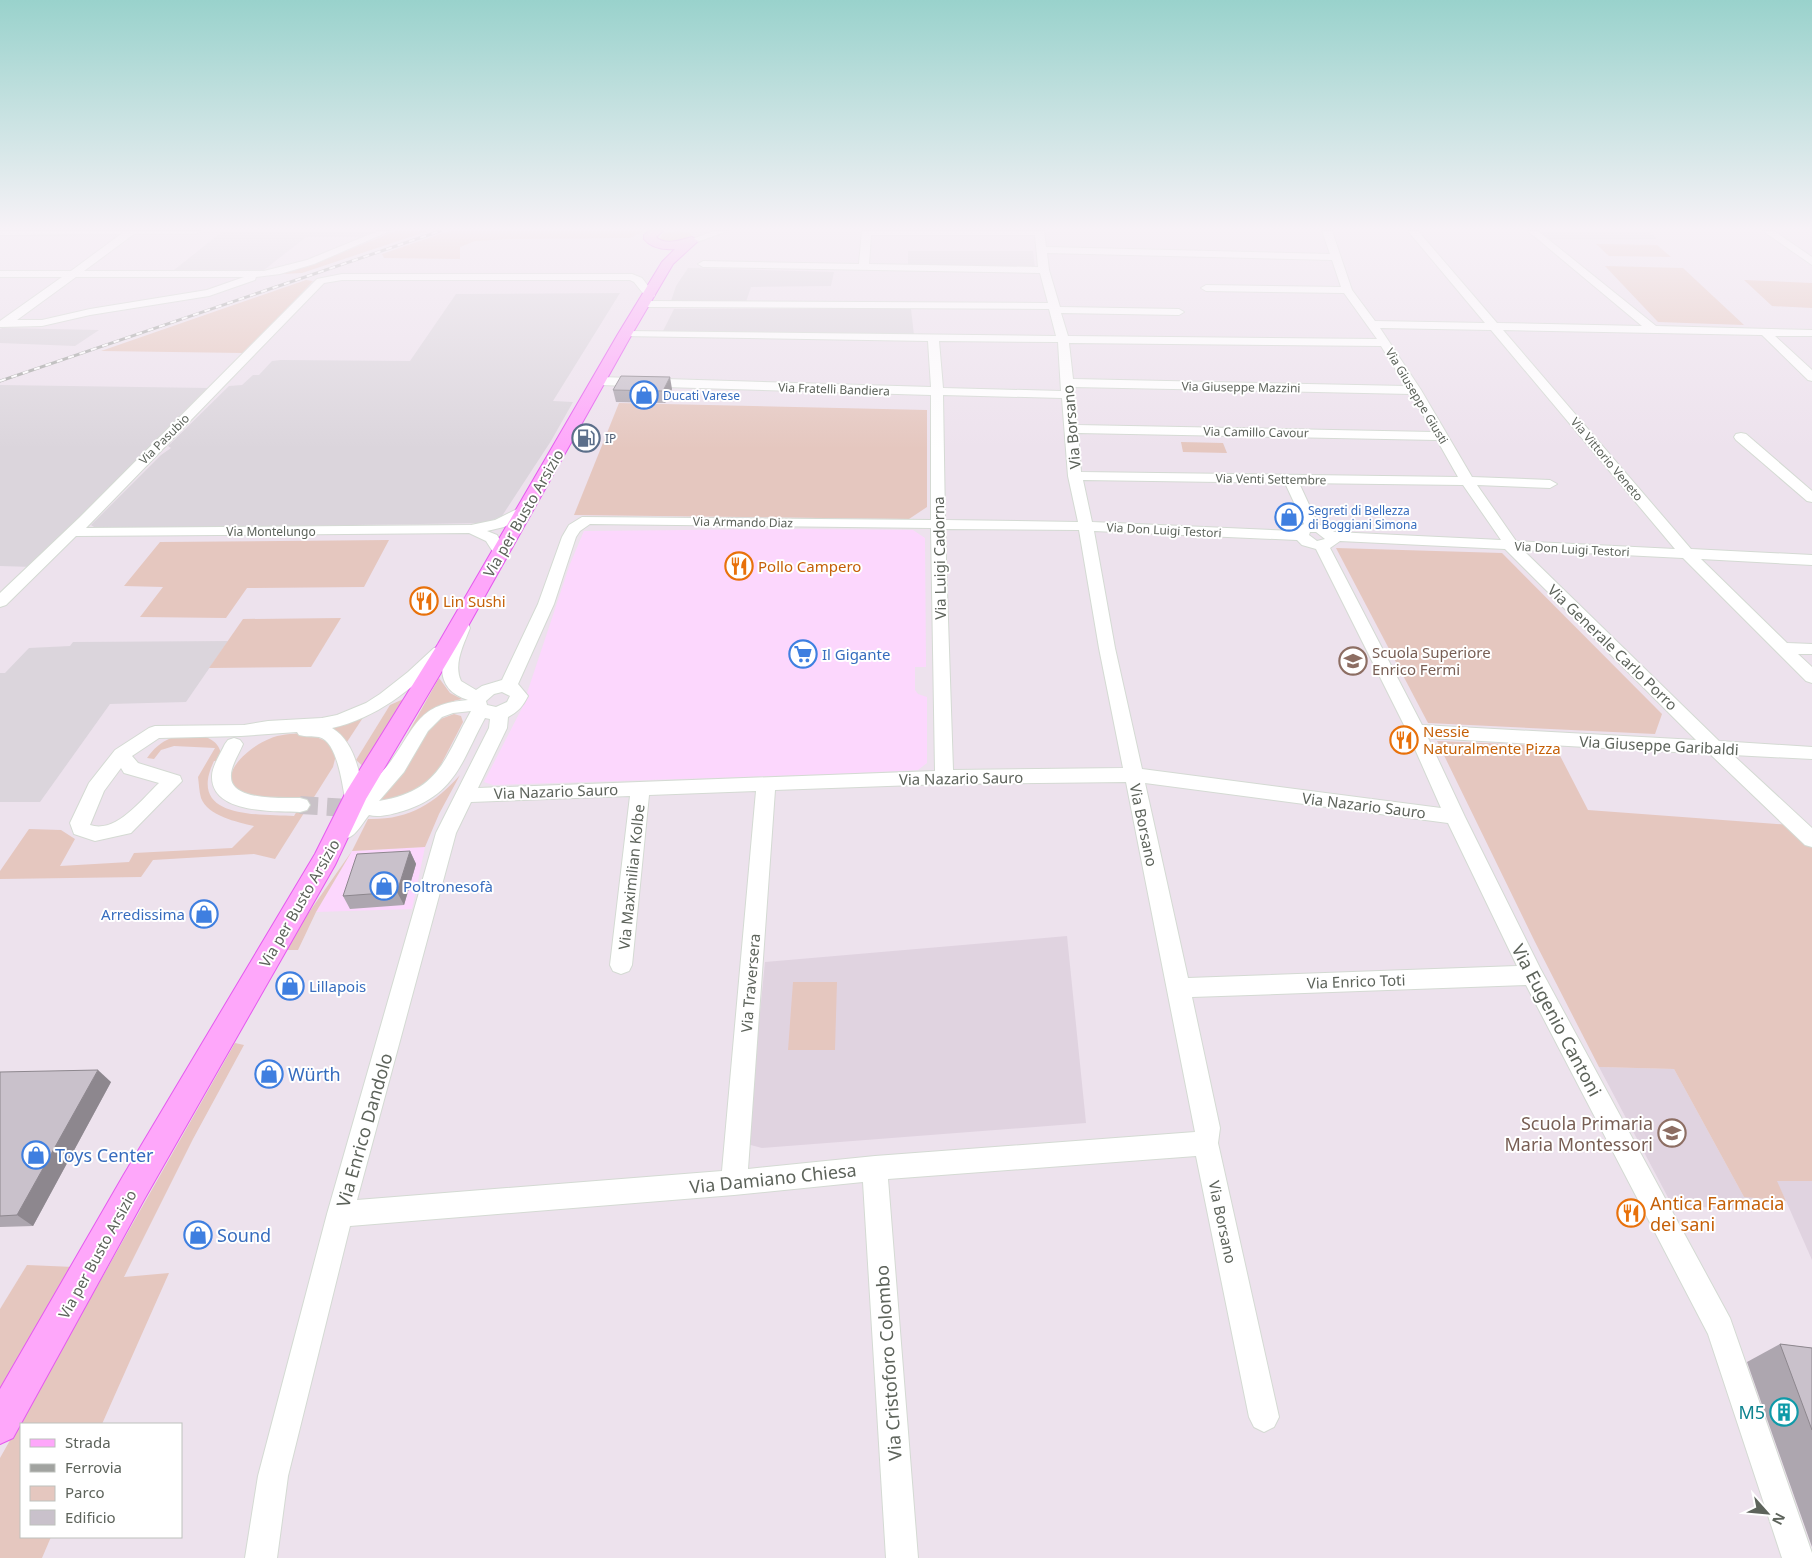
<svg xmlns="http://www.w3.org/2000/svg" width="1812" height="1558" font-family="'Noto Sans',sans-serif">
	<style>
		.commercial { fill: #fcd7fd }
		.industrial { fill: #dbd5dc }
		.education { fill: #e0d3e0 }
		.green { fill: #e5c7bf }
		.lines { fill: none; stroke-linecap: round; stroke-linejoin: round }
		.minor-tunnel { stroke: #c9c2c8; stroke-width: 18; stroke-dasharray: 18 9; stroke-linecap: butt }
		.minor-casing { stroke: #d4dad3; stroke-width: 2 }
		.major-casing { stroke: #e45aef; stroke-width: 2 }
		.minor { fill: #fff; fill-rule: evenodd }
		.major { fill: #fea7fa; fill-rule: evenodd }
		.rail-casing { stroke: #a1a3a0; stroke-width: 3 }
		.rail { stroke: #fff; stroke-width: 2; stroke-dasharray: 6; stroke-linecap: butt }
		.wall { fill: #ada6af }
		.shaded-wall { fill: #8d878e }
		.building { fill: #c9c1cb; stroke: #8d878e }
		.labels { text-anchor: middle; dominant-baseline: central; stroke-width: 4; stroke-linejoin: round; paint-order: stroke }
		.far-street-label { font-size: 12px; fill: #5d635b; stroke: #fff }
		.far-shop-label { font-size: 12px; fill: #366cbe; stroke: #fff; text-anchor: start }
		.far-service-label { font-size: 12px; fill: #4e5e75; stroke: #fff; text-anchor: start }
		.street-label { font-size: 15px; fill: #5d635b; stroke: #fff }
		.food-label { font-size: 15px; fill: #c56008; stroke: #fff; text-anchor: start }
		.education-label { font-size: 15px; fill: #785e54; stroke: #fff; text-anchor: start }
		.shop-label { font-size: 15px; fill: #366cbe; stroke: #fff; text-anchor: start }
		.near-street-label { font-size: 18px; fill: #5d635b; stroke: #fff }
		.near-shop-label { font-size: 18px; fill: #366cbe; stroke: #fff; text-anchor: start }
		.near-education-label { font-size: 18px; fill: #785e54; stroke: #fff; text-anchor: end }
		.near-food-label { font-size: 18px; fill: #c56008; stroke: #fff; text-anchor: start }
		.near-culture-label { font-size: 18px; fill: #0d838f; stroke: #fff; text-anchor: end }
	</style>
	<rect width="100%" height="100%" fill="#ede2ed"/>
	<g class="commercial">
		<path d="M800,529L913,530L925,538L926,667H915V690L918,694L927,697V763L918,770L833,774L493,785L484,782L522,708L570,564L584,531Z"/>
		<path d="M425,847L412,909L316,912L352,851Z"/>
	</g>
	<g class="industrial">
		<path d="M223,231H376L360,237H306L264,270H174Z"/>
		<path d="M1538,231H1649L1657,239L1548,240Z"/>
		<path d="M908,251H1033L1035,268L908,267Z"/>
		<path d="M688,268L834,272L831,286L751,287L746,302L671,301L676,286Z"/>
		<path d="M620,293L553,401L573,402L551,441L502,516L485,523L97,529L91,525L161,455L171,448L168,446L229,386L242,385L253,375H259L272,361L281,360L410,361L456,294Z"/>
		<path d="M674,309H911L914,335L663,331Z"/>
		<path d="M2,328L99,330L75,346L0,343V329Z"/>
		<path d="M0,385L209,388L33,567L0,566Z"/>
		<path d="M228,641L186,702L110,704L40,802H0V673H5L29,648L70,646L73,642Z"/>
	</g>
	<g class="education">
		<path d="M1067,936L1086,1123L762,1148L747,1144L765,962Z"/>
		<path d="M1599,1067L1674,1069L1744,1197H1756L1762,1211L1672,1205Z"/>
		<path d="M1776,1181H1812V1260L1786,1201Z"/>
	</g>
	<g class="green">
		<path d="M396,231H428L302,273L283,274L311,265Z"/>
		<path d="M449,231H644L630,238L512,239L475,241L460,247V259L384,258L382,254Z"/>
		<path d="M677,231L690,233L692,237C681,242 670,245 660,239L663,233Z"/>
		<path d="M1596,244L1657,245L1671,257L1609,256Z"/>
		<path d="M1605,266L1683,268L1744,325L1658,322Z"/>
		<path d="M306,280L313,281L244,353L101,351Z"/>
		<path d="M1744,280L1812,283V308L1772,306Z"/>
		<path d="M619,403L927,410V507L909,519L574,515Z"/>
		<path d="M1181,442L1223,443L1227,453L1183,452Z"/>
		<path d="M389,540L364,587L247,588L226,618L140,617L163,587L124,586L160,542Z"/>
		<path d="M1336,548L1502,553L1662,714L1655,734L1428,723Z"/>
		<path d="M341,618L311,667L209,668L243,619Z"/>
		<path d="M439,678L450,693L462,699C423,706 425,732 398,751Z"/>
		<path d="M408,697L366,769L356,760L390,705Z"/>
		<path d="M366,713L345,745L323,727Z"/>
		<path d="M454,714L461,716L463,722L434,778L424,787L396,799L379,800L428,730L438,720Z"/>
		<path d="M303,733L314,736L330,743L336,755L333,767L275,859L254,854L153,860L141,877L0,879V871L29,829L61,830L75,839L60,866L129,862L134,853L232,848L254,826C237,822 208,816 201,798C199,791 199,784 198,777L215,748L174,746L161,750L154,759L147,758C153,749 161,742 171,738C191,731 224,734 221,761H214C186,819 258,814 294,816L303,801C286,800 253,801 239,792C214,774 253,745 269,739C280,734 291,734 303,733Z"/>
		<path d="M1437,741L1555,746L1588,810L1790,825L1812,847V1181H1777L1786,1201L1744,1197L1674,1069L1599,1067L1535,942Z"/>
		<path d="M460,775L439,814L425,847L352,851L316,912L298,950H286L305,918L352,851L368,819C409,820 434,804 460,775Z"/>
		<path d="M793,982H837L835,1050H788Z"/>
		<path d="M235,1043L244,1045L193,1139L124,1277L169,1273L102,1424H21V1537H51L42,1558H0V1458Z"/>
		<path d="M27,1265L74,1267L0,1394V1309Z"/>
	</g>
	<g class="lines">
		<path class="minor-tunnel" d="M300,805L364,809"/>
		<g class="minor-casing">
			<g id="minor">
				<path d="M0,231H201L196,234H134L84,271H264L307,260L378,231H390L314,264L280,274L256,277L255,280L209,296L90,315L42,326L0,327V321L62,277H0V271H71L121,234L0,235ZM76,277H244L207,290L90,309L42,320H17Z"/>
				<path d="M714,231H728L697,242L692,239Z"/>
				<path d="M862,231H1044L1046,247L1330,254L1322,231H1332L1352,290L1375,321L1485,323L1408,231H1418L1497,323L1642,326L1528,231H1538L1656,326L1812,330V336H1775L1812,370V381L1808,380L1762,335L1503,330L1691,549L1812,555V565L1701,559L1787,643L1812,644V654H1798L1812,667V683L1806,681L1683,558L1523,550L1719,741L1812,747V759L1733,755L1812,828V847L1805,845L1710,754L1428,738L1465,817L1540,968L1730,1318L1812,1553V1558H1782L1708,1334L1526,985L1192,997L1220,1128L1218,1143L1279,1417L1274,1427L1264,1432L1254,1427L1249,1417L1196,1156L888,1179L918,1558H886L863,1182L734,1195L350,1226L288,1476L277,1558H245L258,1476L327,1214L436,833L489,728L490,719L485,718C461,762 456,794 403,811C393,814 379,818 369,815C360,826 353,843 337,838L334,833L355,805L348,803L345,798C342,783 337,741 319,737C312,736 306,737 299,735L297,732L241,736L159,738L132,756L138,763L180,776L182,781L131,833L95,841L74,834L70,823L89,783L115,750L149,728L155,726L244,725L268,721L322,718L337,715L366,703L380,694L408,672L434,648L440,647L446,648L456,624H468L470,628C464,644 453,664 461,681L476,690L482,686L502,680L538,604L562,537L569,525L582,517L931,520V395L599,385L593,381L599,377L931,387L928,341L621,336L619,334L621,332L625,331L1056,336L1049,309L644,307L639,304L644,301L1048,303L1040,273L703,267L698,264L703,261L859,264ZM871,235H1035L1038,267L869,264ZM1047,253L1332,260L1341,287L1206,285L1201,288L1206,291L1344,293L1377,339L1068,336L1061,313L1179,315L1184,312L1179,309L1060,307L1049,270ZM1380,328L1491,330L1675,549L1516,541L1477,485L1550,488L1557,484L1550,480L1472,477L1421,390ZM939,341L1058,342L1061,391L943,388ZM1069,343L1381,346L1406,386L1073,379ZM1073,387L1411,394L1433,432L1077,425ZM943,395L1062,398L1068,476L1078,522L945,520ZM1078,433L1437,440L1458,477L1081,472ZM1083,480L1285,483L1304,524L1298,527L1295,531L1092,522ZM1299,483L1463,485L1501,540L1335,532L1318,524ZM590,524L931,528L935,771L478,788L507,728L508,717C518,712 523,706 528,696L518,684L554,604L576,537L580,531ZM945,529L1079,530L1099,648L1123,768L953,770ZM1094,531L1297,540L1302,545L1316,549L1407,731L1441,808L1142,769L1115,648ZM1310,532H1316L1325,539L1317,541L1309,535ZM1340,541L1505,549L1696,740L1422,725L1330,548ZM443,659C439,680 448,694 468,700C418,704 417,725 391,761C383,772 372,782 364,794C359,771 354,741 332,728C377,718 410,690 443,659ZM502,692L510,696L507,702L496,707L487,705L486,701L494,694ZM471,711C444,759 440,791 379,801L404,772L428,731L442,717L453,713ZM121,768L124,773L159,783C142,799 116,834 90,825L104,791ZM1126,782L1195,1132L875,1156L748,1169L775,790L944,784ZM1145,783L1448,823L1517,966L1188,978ZM756,791L722,1171L357,1200L456,833L471,802L630,796L610,965L613,971L621,974L629,971L632,965L649,795Z"/>
				<path d="M1763,231H1774L1812,257V265Z"/>
				<path d="M342,274H632L642,278L655,295L654,297H646L634,282L630,280H342L324,283L86,528L471,525L495,520L519,508H529L531,511L529,514L504,527L487,531L497,535L507,552L505,555H495L486,541L469,533L76,536L6,605L0,607V593L80,517L317,279Z"/>
				<path d="M1741,433L1746,434L1812,491V502L1807,501L1736,440L1734,437L1736,434Z"/>
				<path d="M234,738L240,740L243,744C239,754 230,767 231,777C231,801 283,798 300,798L307,800L310,805L307,810L300,812C275,811 211,814 212,776C212,766 221,753 225,744L228,740Z"/>
			</g>
		</g>
		<g class="major-casing">
			<path id="major" d="M649,231H663L656,237C665,246 681,240 692,237L698,241L673,264L632,334L458,644L366,799L335,865L145,1198L13,1438L0,1444V1389L123,1176L315,854L346,792L438,644L618,334L662,262L675,249C664,250 651,248 644,239V235Z"/>
		</g>
		<use href="#minor" class="minor"/>
		<use href="#major" class="major"/>
		<g class="rail-casing">
			<path id="rail" d="M0,381L440,231"/>
		</g>
		<use href="#rail" class="rail"/>
	</g>
	<g class="wall">
		<path d="M672,389L665,403L616,402L613,390Z"/>
		<path d="M410,851L416,864L404,905L350,909L343,896Z"/>
		<path d="M0,1072L111,1082L33,1226L0,1227Z"/>
		<path d="M1780,1344L1812,1348V1547L1747,1362Z"/>
	</g>
	<g class="shaded-wall">
		<path d="M670,377L672,389L665,403L663,391Z"/>
		<path d="M410,851L416,864L404,905L397,892Z"/>
		<path d="M98,1070L111,1082L33,1226L17,1215Z"/>
	</g>
	<g class="building">
		<path d="M621,376L670,377L663,391L613,390Z"/>
		<path d="M410,851L397,892L343,896L357,854Z"/>
		<path d="M98,1070L17,1215L0,1216V1072Z"/>
		<path d="M1780,1344L1812,1348V1430Z"/>
	</g>
	<linearGradient id="sky" x2="0" y2="1"><stop stop-color="#99d2cc"/><stop offset="0.51" stop-color="#f7f2f7"/><stop offset="1" stop-color="#f7f2f7" stop-opacity="0"/></linearGradient>
	<rect width="1812" height="449" fill="url(#sky)"/>
	<defs>
		<g id="shop-ring" transform="scale(1.4375)"><circle r="9.5" fill="#fff" stroke="#3f7fe0" stroke-width="1.5"/><path d="M-5-2.5h2.3a2.7 3.5 0 0 1 5.4 0H5L5.5 6h-11ZM-1.5-2.5h3a1.5 2.3 0 0 0-3 0Z" fill="#3f7fe0"/></g>
		<g id="fuel-ring" transform="scale(1.4375)"><circle r="9.5" fill="#fff" stroke="#5c6f8a" stroke-width="1.5"/><path d="M-5.5-6h7V0h2V4h1.3V-2.5L3-4.5l.8-.8L6-3V5H2.5V1h-1V6h-7ZM-4.2-4.7v3.2H.2V-4.7Z" fill="#5c6f8a"/></g>
		<g id="restaurant-ring" transform="scale(1.4375)"><circle r="9.5" fill="#fff" stroke="#e8710a" stroke-width="1.5"/><path d="M-5-6h1v4h1v-4h1v4h1v-4h1v5L-1.5 .5V6h-2V.5L-5-1ZM5-6V6H3V1.5H1.5Q1.5-4 5-6Z" fill="#e8710a"/></g>
		<g id="supermarket-ring" transform="scale(1.4375)"><circle r="9.5" fill="#fff" stroke="#3f7fe0" stroke-width="1.5"/><path d="M-6-5.5h2.5l.6 2H6L4.5 2H-2.5L-4.4-4H-6ZM-1.5 3.2a1.3 1.3 0 1 0 .1 0ZM3 3.2a1.3 1.3 0 1 0 .1 0Z" fill="#3f7fe0"/></g>
		<g id="school-ring" transform="scale(1.4375)"><circle r="9.5" fill="#fff" stroke="#8d6e63" stroke-width="1.5"/><path d="M0-5L7-2L0 1L-7-2ZM-4 1L0 2.5L4 1V4Q0 6-4 4Z" fill="#8d6e63"/></g>
		<g id="building-ring" transform="scale(1.4375)"><circle r="9.5" fill="#fff" stroke="#0f9aa8" stroke-width="1.5"/><path d="M-4-6H4V6H1V3H-1V6H-4ZM-2.5-4.3h1.7v1.8h-1.7ZM.8-4.3h1.7v1.8H.8ZM-2.5-1h1.7V.8h-1.7ZM.8-1h1.7V.8H.8Z" fill="#0f9aa8"/></g>
	</defs>
	<g fill-rule="evenodd">
		<use href="#shop-ring" x="644" y="395"/>
		<use href="#fuel-ring" x="586" y="438"/>
		<use href="#shop-ring" x="1289" y="517"/>
		<use href="#restaurant-ring" x="739" y="566"/>
		<use href="#restaurant-ring" x="424" y="601"/>
		<use href="#supermarket-ring" x="803" y="654"/>
		<use href="#school-ring" x="1353" y="661"/>
		<use href="#restaurant-ring" x="1404" y="740"/>
		<use href="#shop-ring" x="384" y="886"/>
		<use href="#shop-ring" x="204" y="914"/>
		<use href="#shop-ring" x="290" y="986"/>
		<use href="#shop-ring" x="269" y="1074"/>
		<use href="#school-ring" x="1672" y="1133"/>
		<use href="#shop-ring" x="36" y="1155"/>
		<use href="#restaurant-ring" x="1631" y="1213"/>
		<use href="#shop-ring" x="198" y="1235"/>
		<use href="#building-ring" x="1784" y="1412"/>
	</g>
	<g class="labels">
		<g class="far-street-label">
			<text transform="translate(1241 387) rotate(1)">Via Giuseppe Mazzini</text>
			<text transform="translate(834 389) rotate(2)">Via Fratelli Bandiera</text>
			<text transform="translate(1417 396) rotate(59)">Via Giuseppe Giusti</text>
			<text transform="translate(1256 432) rotate(1)">Via Camillo Cavour</text>
			<text transform="translate(164 439) rotate(-45)">Via Pasubio</text>
			<text transform="translate(1607 459) rotate(50)">Via Vittorio Veneto</text>
			<text transform="translate(1271 479) rotate(1)">Via Venti Settembre</text>
			<text transform="translate(743 522) rotate(1)">Via Armando Diaz</text>
			<text transform="translate(1164 530) rotate(3)">Via Don Luigi Testori</text>
			<text x="271" y="531">Via Montelungo</text>
			<text transform="translate(1572 549) rotate(3)">Via Don Luigi Testori</text>
		</g>
		<g class="far-shop-label">
			<text x="663" y="395">Ducati Varese</text>
			<text x="1308" y="510">Segreti di Bellezza<tspan x="1308" dy="14">di Boggiani Simona</tspan></text>
		</g>
		<g class="far-service-label">
			<text x="605" y="438">IP</text>
		</g>
		<g class="street-label">
			<text transform="translate(1071 427) rotate(-95)">Via Borsano</text>
			<text transform="translate(523 513) rotate(-60)">Via per Busto Arsizio</text>
			<text transform="translate(939 558) rotate(-91)">Via Luigi Cadorna</text>
			<text transform="translate(1613 647) rotate(44)">Via Generale Carlo Porro</text>
			<text transform="translate(1659 745) rotate(3)">Via Giuseppe Garibaldi</text>
			<text transform="translate(961 778) rotate(-1)">Via Nazario Sauro</text>
			<text transform="translate(556 791) rotate(-2)">Via Nazario Sauro</text>
			<text transform="translate(1364 805) rotate(7)">Via Nazario Sauro</text>
			<text transform="translate(1144 825) rotate(78)">Via Borsano</text>
			<text transform="translate(631 877) rotate(-84)">Via Maximilian Kolbe</text>
			<text transform="translate(299 903) rotate(-60)">Via per Busto Arsizio</text>
			<text transform="translate(1356 981) rotate(-2)">Via Enrico Toti</text>
			<text transform="translate(750 983) rotate(-85)">Via Traversera</text>
			<text transform="translate(1223 1222) rotate(78)">Via Borsano</text>
			<text transform="translate(97 1254) rotate(-61)">Via per Busto Arsizio</text>
		</g>
		<g class="food-label">
			<text x="758" y="566">Pollo Campero</text>
			<text x="443" y="601">Lin Sushi</text>
			<text x="1423" y="731">Nessie<tspan x="1423" dy="17">Naturalmente Pizza</tspan></text>
		</g>
		<g class="education-label">
			<text x="1372" y="652">Scuola Superiore<tspan x="1372" dy="17">Enrico Fermi</tspan></text>
		</g>
		<g class="shop-label">
			<text x="822" y="654">Il Gigante</text>
			<text x="403" y="886">Poltronesofà</text>
			<text x="185" y="914" text-anchor="end">Arredissima</text>
			<text x="309" y="986">Lillapois</text>
		</g>
		<g class="near-street-label">
			<text transform="translate(1557 1020) rotate(62)">Via Eugenio Cantoni</text>
			<text transform="translate(364 1130) rotate(-74)">Via Enrico Dandolo</text>
			<text transform="translate(773 1178) rotate(-6)">Via Damiano Chiesa</text>
			<text transform="translate(888 1363) rotate(-94)">Via Cristoforo Colombo</text>
		</g>
		<g class="near-shop-label">
			<text x="288" y="1074">Würth</text>
			<text x="55" y="1155">Toys Center</text>
			<text x="217" y="1235">Sound</text>
		</g>
		<g class="near-education-label">
			<text x="1653" y="1123">Scuola Primaria<tspan x="1653" dy="21">Maria Montessori</tspan></text>
		</g>
		<g class="near-food-label">
			<text x="1650" y="1203">Antica Farmacia<tspan x="1650" dy="21">dei sani</tspan></text>
		</g>
		<g class="near-culture-label">
			<text x="1765" y="1412">M5</text>
		</g>
	</g>
	<rect x="20" y="1423" width="162" height="115" fill="#ffffff" stroke="#bec1bd"/>
	<rect x="30" y="1439" width="25" height="8" fill="#fea7fa" stroke="#bec1bd"/>
	<text x="65" y="1448" font-size="15" fill="#5d635b">Strada</text>
	<rect x="30" y="1464" width="25" height="8" fill="#a1a3a0" stroke="#bec1bd"/>
	<text x="65" y="1473" font-size="15" fill="#5d635b">Ferrovia</text>
	<rect x="30" y="1486" width="25" height="15" fill="#e5c7bf" stroke="#bec1bd"/>
	<text x="65" y="1498" font-size="15" fill="#5d635b">Parco</text>
	<rect x="30" y="1510" width="25" height="15" fill="#c9c1cb" stroke="#bec1bd"/>
	<text x="65" y="1523" font-size="15" fill="#5d635b">Edificio</text>
	<g transform="translate(1767 1513) rotate(117)" stroke="#ffffff" stroke-width="4" paint-order="stroke">
	<path d="M0-4L9 19L0 12L-9 19Z" fill="#5d635b"/>
	<text y="-8" font-size="14" font-weight="bold" text-anchor="middle" fill="#5d635b">N</text>
	</g>
</svg>
